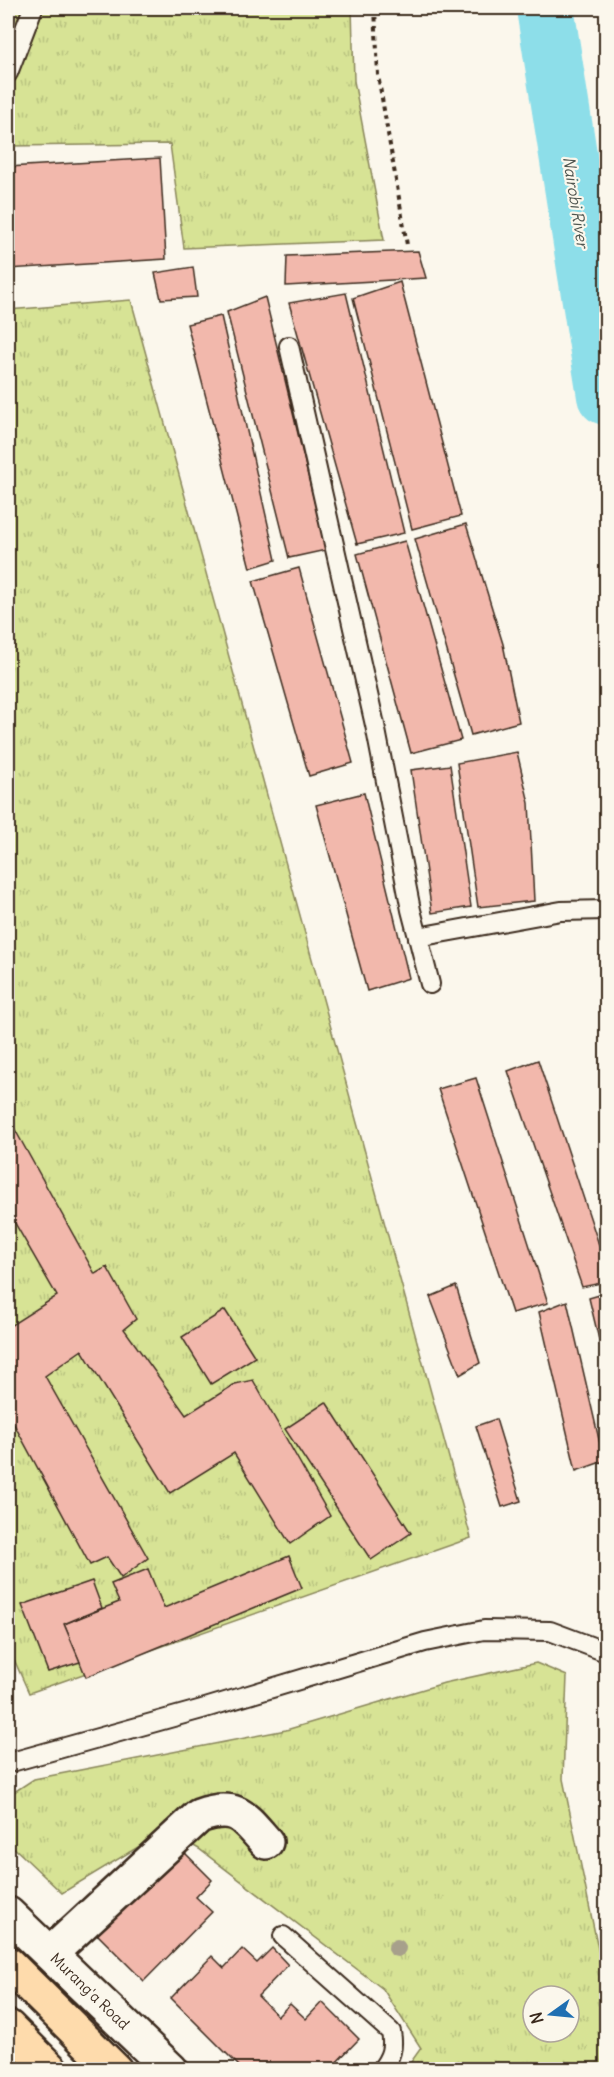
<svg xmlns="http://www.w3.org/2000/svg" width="614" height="2077" font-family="Delius,sans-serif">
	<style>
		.park { fill: url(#park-tufts); stroke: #89865a; stroke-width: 1.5; fill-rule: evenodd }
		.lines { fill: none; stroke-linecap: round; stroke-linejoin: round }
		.river { stroke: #8ddee9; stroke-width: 58 }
		.building { fill: #f2b8ac; stroke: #3b2a1e; stroke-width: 1.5 }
		.lane-casing { stroke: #3b2a1e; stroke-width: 22 }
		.street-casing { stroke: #3b2a1e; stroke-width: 38 }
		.secondary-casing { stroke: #3b2a1e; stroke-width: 38 }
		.highway-casing { stroke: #3b2a1e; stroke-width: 38 }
		.path { stroke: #3b2a1e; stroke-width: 4; stroke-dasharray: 4.5 4.5; stroke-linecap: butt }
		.lane { stroke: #fbf7ec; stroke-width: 18 }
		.street { stroke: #fbf7ec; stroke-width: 33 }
		.secondary { stroke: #fbf7ec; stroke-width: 33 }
		.highway { stroke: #fedbac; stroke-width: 33 }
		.tree { fill: #a7a08b }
		.labels { text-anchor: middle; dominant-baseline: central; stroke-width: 4.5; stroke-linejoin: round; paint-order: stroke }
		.street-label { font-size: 15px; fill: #3b2a1e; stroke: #fbf7ec }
		.water-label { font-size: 16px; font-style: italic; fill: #505751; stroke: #fbf7ec }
	</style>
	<defs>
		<pattern id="park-tufts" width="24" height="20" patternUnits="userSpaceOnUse" patternTransform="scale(1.5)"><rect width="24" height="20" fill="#d7e395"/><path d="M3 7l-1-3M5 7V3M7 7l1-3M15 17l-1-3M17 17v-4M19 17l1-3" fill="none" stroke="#b9c380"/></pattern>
	</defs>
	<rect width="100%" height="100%" fill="#fbf7ec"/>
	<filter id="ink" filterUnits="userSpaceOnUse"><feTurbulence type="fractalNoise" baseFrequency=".0167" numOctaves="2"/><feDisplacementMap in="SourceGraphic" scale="12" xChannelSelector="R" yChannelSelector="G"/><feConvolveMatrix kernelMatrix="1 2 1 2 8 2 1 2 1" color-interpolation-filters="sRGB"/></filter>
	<g filter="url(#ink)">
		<g class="park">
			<path d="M16,8H352L354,81L384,240L184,248L170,144L8,146V27Z"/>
			<path d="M131,300L471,1538L29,1693L8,1646V310Z"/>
			<path d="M536,1663L567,1676L563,1779L606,1987V2069H406L421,2048L383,1989L199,1849L166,1830L62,1893L8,1842V1796L34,1779L286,1730L444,1683ZM533,1996H569V2032H533Z"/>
		</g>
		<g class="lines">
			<path class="river" d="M545,8L606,396"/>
		</g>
		<g class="building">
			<path d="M160,158L166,259L8,269V167Z"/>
			<path d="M418,251L426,278L286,286L287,256Z"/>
			<path d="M193,267L197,297L161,299L155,273Z"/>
			<path d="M400,282L461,516L412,529L353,298Z"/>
			<path d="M346,293L404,533L357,544L289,303Z"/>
			<path d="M265,297L326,550L289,558L227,312Z"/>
			<path d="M221,316L276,560L250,568L187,324Z"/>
			<path d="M466,524L503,644L519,722L471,735L415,539Z"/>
			<path d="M405,541L461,740L411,753L357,554Z"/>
			<path d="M299,568L353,763L309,776L253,581Z"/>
			<path d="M517,752L529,803L534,901L478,907L457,763Z"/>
			<path d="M450,765L471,907L432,913L411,770Z"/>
			<path d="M364,793L409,978L367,991L316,805Z"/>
			<path d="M538,1060L606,1266V1282L582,1287L508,1071Z"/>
			<path d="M476,1078L548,1303L512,1313L438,1089Z"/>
			<path d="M8,1117L95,1274L107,1267L136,1319L124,1329L186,1415L235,1384L253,1380L330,1516L290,1544L234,1453L170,1493L82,1350L45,1376L148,1558L121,1578L107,1557L90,1565L8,1413V1321L10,1326L57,1296L8,1211Z"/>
			<path d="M456,1286L480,1363L460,1375L430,1297Z"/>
			<path d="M606,1293V1369L589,1298Z"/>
			<path d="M567,1301L604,1461L576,1471L539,1312Z"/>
			<path d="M225,1310L255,1357L211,1384L182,1337Z"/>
			<path d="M326,1402L411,1533L371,1560L285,1429Z"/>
			<path d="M496,1419L521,1501L502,1507L476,1426Z"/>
			<path d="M289,1556L302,1588L86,1677L64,1624L119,1602L111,1584L148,1569L164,1608Z"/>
			<path d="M92,1581L102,1608L64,1624L80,1662L48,1672L22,1605Z"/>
			<path d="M179,1847L212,1880L196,1897L212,1912L144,1981L93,1930Z"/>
			<path d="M272,1948L288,1965L258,1996L278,2016L290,2004L306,2019L322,2002L359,2039L329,2070H243L171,1998L212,1956L224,1968L242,1949L257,1963Z"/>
		</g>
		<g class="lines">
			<g class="lane-casing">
				<g id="lane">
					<path d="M8,73L33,8"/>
					<path d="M289,346L375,725L411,910L418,937"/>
					<path d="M430,984L418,937L561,911L606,910"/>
					<path d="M8,1763L202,1709L425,1642L484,1630L550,1631L606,1652"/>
					<path d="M283,1936L391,2032C394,2048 391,2057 381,2070"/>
				</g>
			</g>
			<g class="street-casing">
				<path id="street" d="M51,1953L199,1816C236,1803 243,1816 266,1842"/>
			</g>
			<g class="secondary-casing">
				<path id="secondary" d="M8,1914L171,2070"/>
			</g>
			<g class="highway-casing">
				<g id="highway">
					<path d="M8,1964L115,2070"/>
					<path d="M8,2027L51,2070"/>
				</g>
			</g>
			<path class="path" d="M375,8L378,75L407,245"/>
			<use href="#lane" class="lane"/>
			<use href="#street" class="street"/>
			<use href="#secondary" class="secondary"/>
			<use href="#highway" class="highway"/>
		</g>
		<circle class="tree" cx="397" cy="1948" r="9"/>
	</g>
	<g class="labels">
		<g class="street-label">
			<text transform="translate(90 1991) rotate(44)">Murang'a Road</text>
		</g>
		<g class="water-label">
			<text transform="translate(576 202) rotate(81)">Nairobi River</text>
		</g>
	</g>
	<rect width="614" height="2077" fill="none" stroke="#fbf7ec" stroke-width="30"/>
	<rect x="15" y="15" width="584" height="2047" fill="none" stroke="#3b2a1e" stroke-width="2" filter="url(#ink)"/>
	<g transform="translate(551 2014) rotate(255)"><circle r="28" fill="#fbf7ec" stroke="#aea59a" stroke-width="1.5"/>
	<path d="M0-4.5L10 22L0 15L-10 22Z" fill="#1f6fb2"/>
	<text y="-9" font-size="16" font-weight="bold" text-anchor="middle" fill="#3b2a1e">N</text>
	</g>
</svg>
